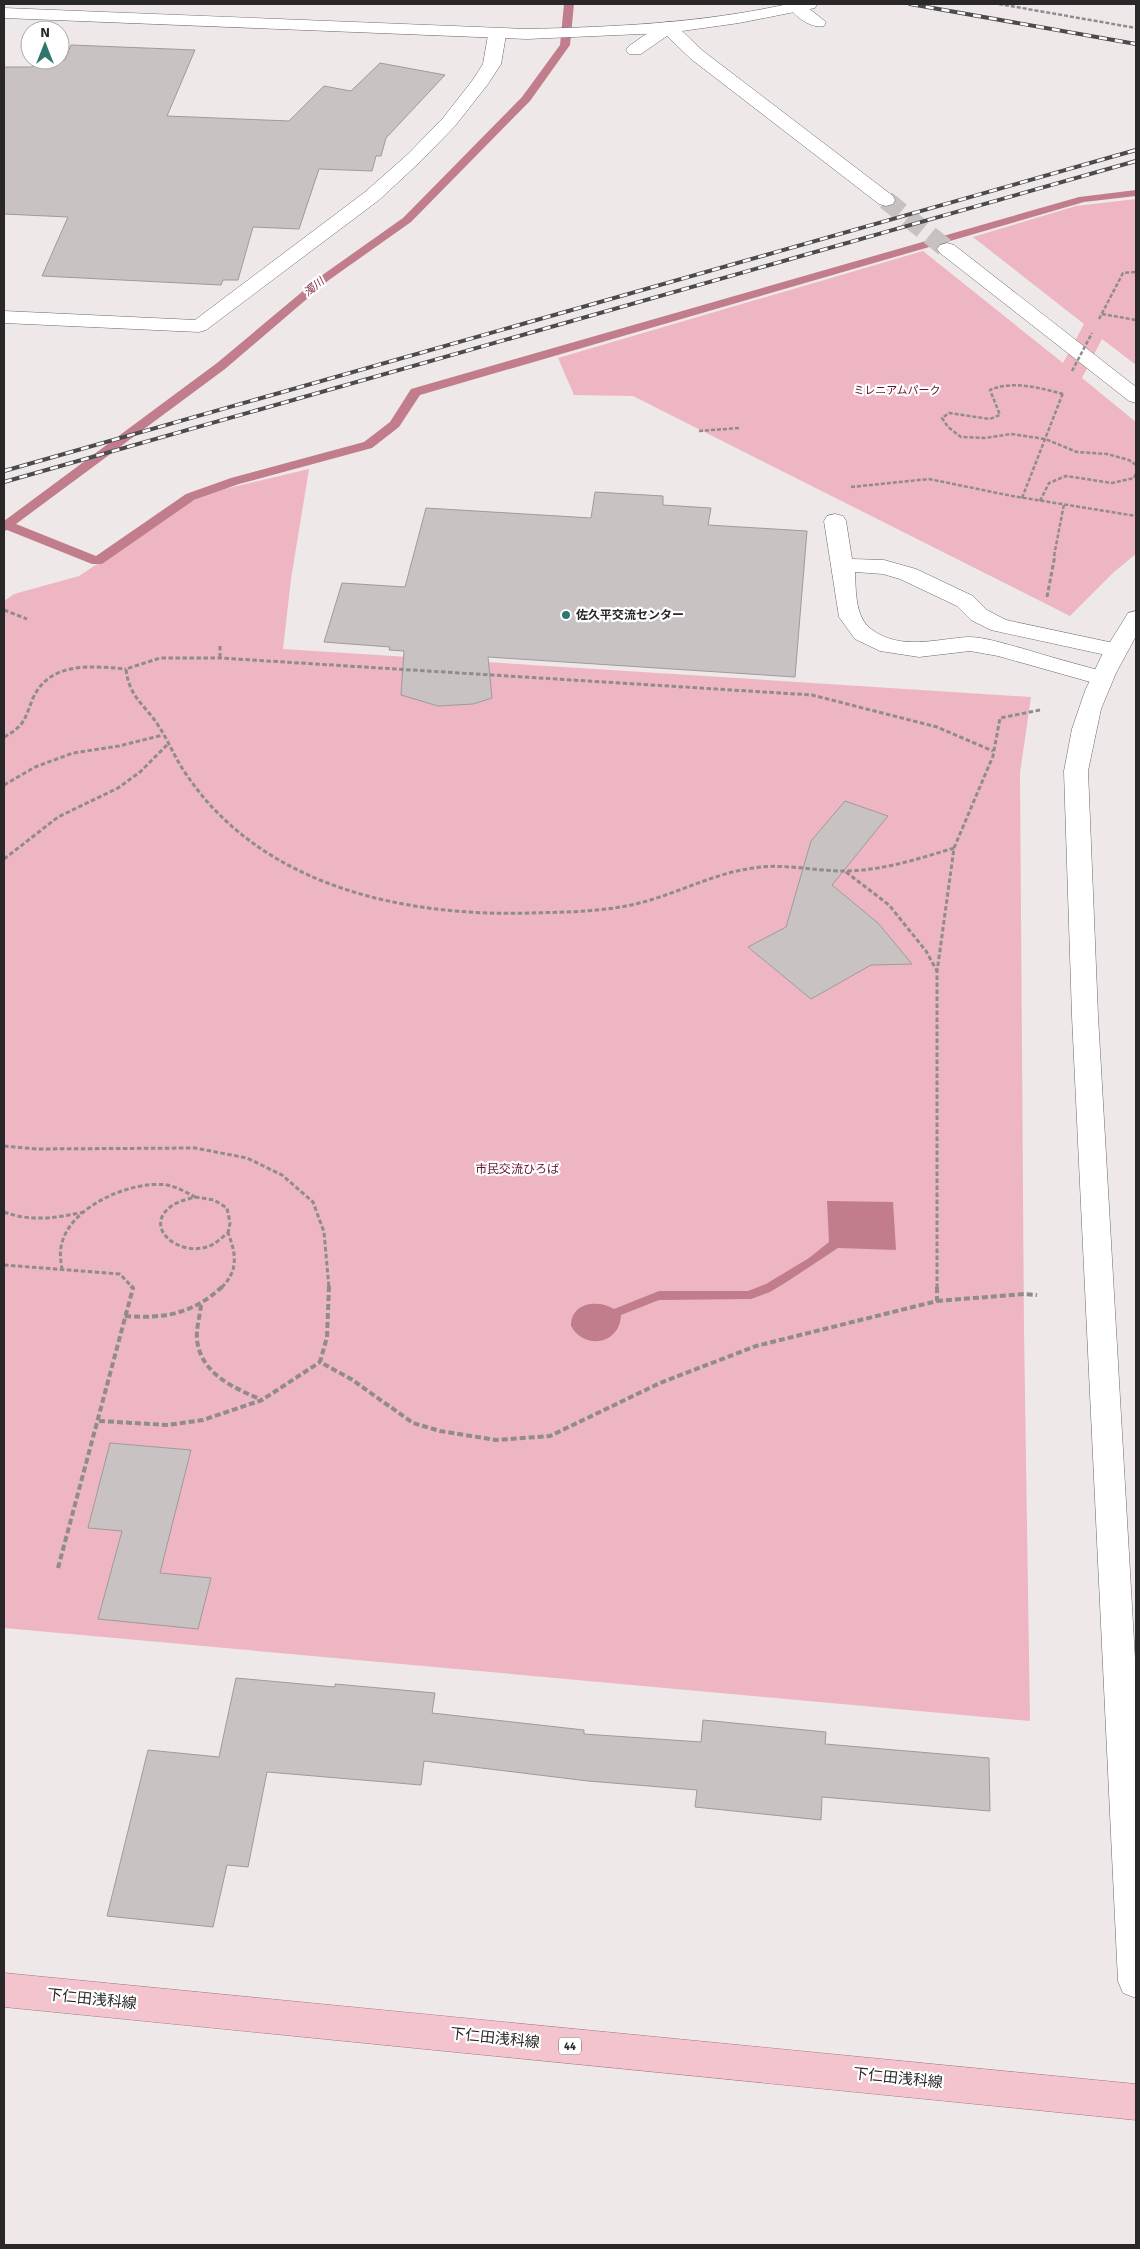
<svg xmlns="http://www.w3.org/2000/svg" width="1140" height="2249" font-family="Signika,'Noto Sans JP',sans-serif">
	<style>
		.green { fill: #edb6c2 }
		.water { fill: #c27d8d }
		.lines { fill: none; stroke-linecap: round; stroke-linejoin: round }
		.stream { fill: #c27d8d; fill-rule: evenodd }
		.building { fill: #c8c2c3; stroke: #9f9a9b }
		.secondary-tunnel { stroke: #c7c1c2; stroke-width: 19; stroke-dasharray: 19 9; stroke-linecap: butt }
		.lane-casing { stroke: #6d6869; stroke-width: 1 }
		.street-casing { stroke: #6d6869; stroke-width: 1 }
		.secondary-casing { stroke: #6d6869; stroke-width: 1 }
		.primary-casing { stroke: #a7737f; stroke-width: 1 }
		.path-far2 { stroke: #908c8d; stroke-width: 2.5; stroke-dasharray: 4 2; stroke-linecap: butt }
		.path-far1 { stroke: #908c8d; stroke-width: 3; stroke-dasharray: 4.5 2.5; stroke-linecap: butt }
		.path { stroke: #908c8d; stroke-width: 4; stroke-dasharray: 6 3; stroke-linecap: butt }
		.lane { fill: #fff; fill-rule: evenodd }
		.street { fill: #fff; fill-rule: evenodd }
		.secondary { fill: #fff; fill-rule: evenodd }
		.primary { fill: #f3c4ce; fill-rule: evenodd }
		.rail-casing { stroke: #4d4a4b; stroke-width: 4 }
		.rail { stroke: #fff; stroke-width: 2.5; stroke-dasharray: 8; stroke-linecap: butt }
		.path-bridge { stroke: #908c8d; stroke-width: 2.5; stroke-dasharray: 4 2; stroke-linecap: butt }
		.poi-dot { fill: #30766e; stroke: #fff; stroke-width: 2 }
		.labels { text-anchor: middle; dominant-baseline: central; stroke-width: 4.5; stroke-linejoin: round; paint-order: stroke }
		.far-water-label { font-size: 11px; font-style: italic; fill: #7c2943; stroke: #fff }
		.far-park-label { font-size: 11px; fill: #661331; stroke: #fff }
		.shield { fill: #fff; stroke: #696868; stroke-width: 1 }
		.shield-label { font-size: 11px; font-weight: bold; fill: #292727 }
		.poi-label { font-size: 12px; font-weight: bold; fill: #292727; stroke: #fff; text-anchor: start }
		.park-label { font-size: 12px; fill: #661331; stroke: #fff }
		.near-street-label { font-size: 15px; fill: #292727; stroke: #fff }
	</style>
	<rect width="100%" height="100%" fill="#eee8e9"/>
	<g class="green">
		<path d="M1136,199V365L1102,339L1082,378L1136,422V554L1114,572L1070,616L633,396L574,395L558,358L923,251L1063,363L1084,324L973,237L1076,206Z"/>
		<path d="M309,469L291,579L283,649L1031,697L1020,773L1024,1331L1030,1721L4,1628V601L14,594L79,576L192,501L225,489Z"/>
	</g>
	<path class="water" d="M827,1201L893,1202L896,1250L838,1248L785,1283L770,1292L751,1299L659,1300L621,1315C620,1345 584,1350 571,1326C571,1303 597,1299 614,1309L659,1291H748L766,1284L809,1258L829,1242Z"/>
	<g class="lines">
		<path class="stream" d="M564,4H574L570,45L530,101L411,222L329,280L225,369L16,524L96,556L186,494L231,478L364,442L390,422L411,389L1079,197L1136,190V196L1084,202L420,395L399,427L372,448L239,484L194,500L102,564H92L7,530L4,531V521L217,363L321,276L403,218L522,97L560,45Z"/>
	</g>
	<g class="building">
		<path d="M71,45L195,50L167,116L289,121L324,86L351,91L380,63L445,75L386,138L381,156H376L372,171L319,169L299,229L253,227L238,280H223L221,285L42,276L68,217L4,214V67H33L36,60H65Z"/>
		<path d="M595,492L663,496V505L711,508L708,525L807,531L795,677L488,657L492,698L473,704L438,706L401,695L404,651L389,650L390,647L324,642L342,583L405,587L426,508L591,518Z"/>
		<path d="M845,801L888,816L832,885L878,923L912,964L871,965L811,999L748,947L786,927L811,841Z"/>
		<path d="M110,1443L191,1450L160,1573L211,1578L198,1629L98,1619L122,1531L88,1528Z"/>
		<path d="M236,1678L335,1687V1684L435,1693L432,1713L584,1730V1734L701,1742L703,1720L826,1732L825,1744L989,1758L990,1811L822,1797L821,1820L695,1807L697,1790L588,1781L424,1761L421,1785L267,1772L248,1867L227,1865L213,1927L107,1916L148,1750L219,1757Z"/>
	</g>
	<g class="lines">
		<path class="secondary-tunnel" d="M886,200L947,249"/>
		<g class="lane-casing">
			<g id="lane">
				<path d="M791,4H803L826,22L824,26C812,29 795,17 789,7Z"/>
				<path d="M668,22L674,23L677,27L674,31L641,54H629L626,50L629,46L662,23Z"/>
				<path d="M835,514L843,516L846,521L852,559L884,560L916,569L973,596L987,610L1006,620L1123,645L1126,650L1123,655L1115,657L991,630L971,620L957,606L900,579L883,574L855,572C856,591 855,617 871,629C900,651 936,639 968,637C985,637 1005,644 1021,648C1050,657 1080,665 1109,673L1113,678L1109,683L1101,685L998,656L970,651L919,657L880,651L855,639L839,617L824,521L827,516Z"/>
			</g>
		</g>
		<g class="street-casing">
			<path id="street" d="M497,30L503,31L506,35L501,64L488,84L455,126L420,162L379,200L206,330L199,332L4,323V311L195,320L365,192L408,154L443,118L472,81L483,64L488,35L491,31Z"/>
		</g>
		<g class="secondary-casing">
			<g id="secondary">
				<path d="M788,4H817L815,8L739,23L682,31L703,51L893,196L895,200L893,204L886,206L879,204L691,59L664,33L527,39L4,18V8L527,29C614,27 702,23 788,4Z"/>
				<path d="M947,243L954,245L1136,387V403L1129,401L940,253L937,249L940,245Z"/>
				<path d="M1136,611V636L1116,673L1101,709L1088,771L1098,1016L1136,1676V1998L1123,1993L1118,1981L1072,1016L1064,771L1072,729L1085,691L1102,655L1125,618L1128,613Z"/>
			</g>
		</g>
		<g class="primary-casing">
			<path id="primary" d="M4,1973L1136,2084V2120L4,2007Z"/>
		</g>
		<g class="path-far2">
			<path d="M999,4L1136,28"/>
			<path d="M1102,314L1136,320"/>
			<path d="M1099,319L1123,273L1136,272"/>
			<path d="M1063,394C1040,388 1013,380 990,390L1000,415L990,419L949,413L942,418L948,427L961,437L985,438L1011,434L1045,439L1077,452L1107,454L1129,460L1136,465"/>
			<path d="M699,431L739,428"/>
			<path d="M851,487L929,479L1012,496L1136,516"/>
			<path d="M1022,498L1063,393"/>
			<path d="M1040,501L1049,483L1066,476L1112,483L1134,478L1136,473"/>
			<path d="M1054,556L1064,504"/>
		</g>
		<g class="path-far1">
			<path d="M1047,597L1055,555"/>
			<path d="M4,610L27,619"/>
			<path d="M220,646V658"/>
			<path d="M4,737C25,726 25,718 33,698C50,661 92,666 126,669"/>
			<path d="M4,785L35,767L73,753L119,746L163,735"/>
			<path d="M954,848C918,859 881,871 843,871C813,871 783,863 753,868C709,874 670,898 626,906C595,912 563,912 532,913C402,917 259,886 184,771C174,756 168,740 158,725C144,704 129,697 126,669L160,658H220L812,695L937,727L993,751"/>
			<path d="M4,859L58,817L118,788L140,772L167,745"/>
			<path d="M846,872L889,905L926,951L937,971"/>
			<path d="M4,1146L37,1149L195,1148L247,1158L282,1175L313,1202L324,1232L329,1288"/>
			<path d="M195,1197L214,1200L227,1208L230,1223L228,1233"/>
			<path d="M4,1212C31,1222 56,1218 84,1212"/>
			<path d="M4,1265L120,1274L133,1288"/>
			<path d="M62,1270C61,1261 59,1252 62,1243C71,1206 132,1180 167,1185C177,1187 186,1192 195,1197C188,1199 179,1201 173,1205C140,1227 180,1258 209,1246C216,1244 222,1237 228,1233C236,1253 239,1271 221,1288"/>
			<path d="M937,1288V972L954,848L993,756L1000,718L1040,710"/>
		</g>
		<g class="path">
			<path d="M329,1286L327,1337L320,1362L351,1379L413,1423L440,1431L496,1440L550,1436L660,1383L756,1346L937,1301V1286"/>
			<path d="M937,1301L1024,1294L1037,1295"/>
			<path d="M201,1305C200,1316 196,1328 197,1340C201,1374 234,1388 262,1400"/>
			<path d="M125,1316C164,1319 193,1314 223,1286"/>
			<path d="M99,1421L168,1425L203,1420L262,1400L320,1362"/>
			<path d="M58,1568L133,1288L131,1286"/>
		</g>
		<use href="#lane" class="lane"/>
		<use href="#street" class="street"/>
		<use href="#secondary" class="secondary"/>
		<use href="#primary" class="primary"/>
		<g class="rail-casing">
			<g id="rail">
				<path d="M910,4L1136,44"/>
				<path d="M4,471L1136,150"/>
				<path d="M4,482L1136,161"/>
			</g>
		</g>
		<use href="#rail" class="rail"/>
		<path class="path-bridge" d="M1072,371L1092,333"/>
	</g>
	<circle class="poi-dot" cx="566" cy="615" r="5"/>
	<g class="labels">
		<g class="far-water-label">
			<text transform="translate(314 287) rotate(-40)">濁川</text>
		</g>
		<g class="far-park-label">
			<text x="897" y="390">ミレニアムパーク</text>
		</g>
		<rect class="shield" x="559" y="2037.5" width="22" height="17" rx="4"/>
		<g class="shield-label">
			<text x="570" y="2046">44</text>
		</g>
		<g class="poi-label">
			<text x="576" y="615">佐久平交流センター</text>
		</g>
		<g class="park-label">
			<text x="517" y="1169">市民交流ひろば</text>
		</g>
		<g class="near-street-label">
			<text transform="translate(92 1999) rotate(6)">下仁田浅科線</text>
			<text transform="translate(495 2038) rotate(6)">下仁田浅科線</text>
			<text transform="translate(898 2078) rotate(6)">下仁田浅科線</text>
		</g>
	</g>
	<rect width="1140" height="2249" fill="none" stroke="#292727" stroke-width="10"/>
	<g transform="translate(45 45)"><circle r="24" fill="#ffffff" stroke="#a9a9a9"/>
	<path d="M0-4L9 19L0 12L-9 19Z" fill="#30766e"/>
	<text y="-8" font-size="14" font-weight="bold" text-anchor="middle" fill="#292727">N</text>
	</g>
</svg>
